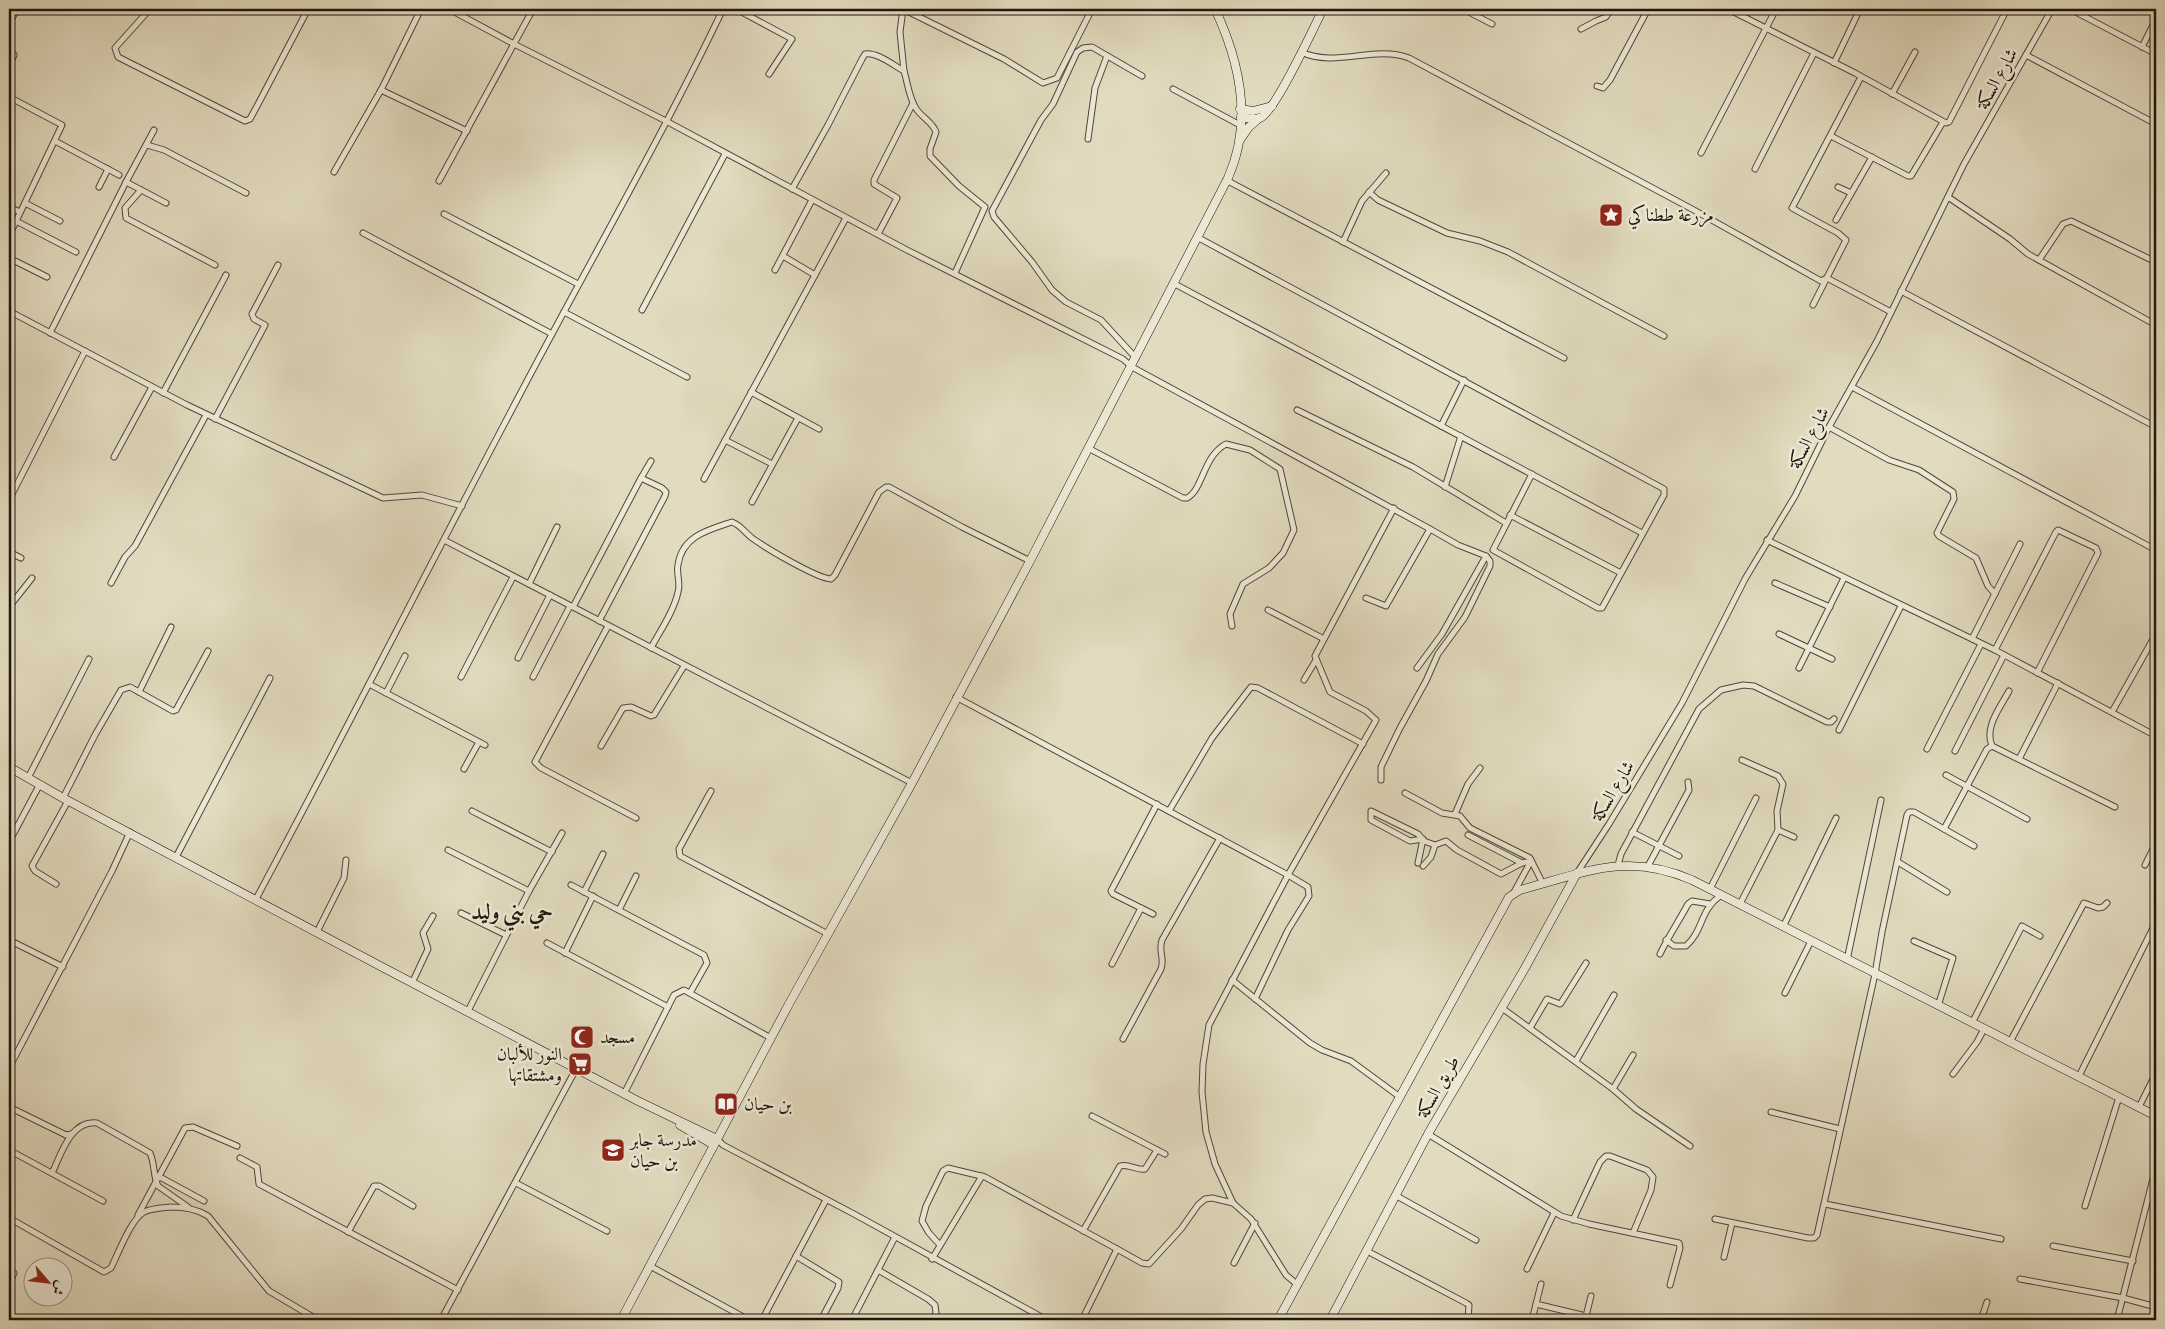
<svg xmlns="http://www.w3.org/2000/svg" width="2165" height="1329" font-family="'Libre Bodoni',Amiri,serif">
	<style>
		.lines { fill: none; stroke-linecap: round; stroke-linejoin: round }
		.street-casing { stroke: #4f4739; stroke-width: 7 }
		.secondary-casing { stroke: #1e160c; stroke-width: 9 }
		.street { stroke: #ece8d5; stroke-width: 5 }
		.secondary { stroke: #ece8d5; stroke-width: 8 }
		.labels { text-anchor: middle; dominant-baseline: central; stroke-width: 5; stroke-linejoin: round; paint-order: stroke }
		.street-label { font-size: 18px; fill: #1e160c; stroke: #ece8d5 }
		.poi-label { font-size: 18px; fill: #1e160c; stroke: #ece8d5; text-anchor: start }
		.district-label { font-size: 22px; font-weight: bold; fill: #1e160c; stroke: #ece8d5 }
	</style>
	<rect width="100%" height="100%" fill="#e2dbbf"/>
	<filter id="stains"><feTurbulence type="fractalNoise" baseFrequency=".004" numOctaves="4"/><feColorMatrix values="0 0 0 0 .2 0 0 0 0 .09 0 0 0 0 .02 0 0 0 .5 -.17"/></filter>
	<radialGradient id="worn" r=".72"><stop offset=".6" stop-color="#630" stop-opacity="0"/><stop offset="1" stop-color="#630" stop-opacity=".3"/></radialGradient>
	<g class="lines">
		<g class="street-casing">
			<g id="street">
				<path d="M150,9L115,48L118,57L245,121L250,119L256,108L308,9"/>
				<path d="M182,9L198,11L202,9"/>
				<path d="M449,9L514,44L666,121L905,249L1123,359L1132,367L1430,529L1458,545L1486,556L1490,561V566L1465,617L1438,654L1426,681L1400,728L1381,767V780"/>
				<path d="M736,9L792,39L769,74"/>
				<path d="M903,9L1004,59L1043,83L1057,78L1092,9"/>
				<path d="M903,9L900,32L904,71"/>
				<path d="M1463,9L1492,24"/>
				<path d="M1728,9L1855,73L1946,123L1949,122L2007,9"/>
				<path d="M2070,9L2156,54"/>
				<path d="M9,24L17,9"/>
				<path d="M1581,29L1596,21L1606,17L1611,9"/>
				<path d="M2142,47L2156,19"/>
				<path d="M1301,52C1335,68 1374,45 1409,58L1692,209L1821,281L1827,278L1891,312"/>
				<path d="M2026,55L2156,124"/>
				<path d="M1834,63L1860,9"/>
				<path d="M9,66L14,55"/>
				<path d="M1597,86L1603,88L1610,80L1648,9"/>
				<path d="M1173,89L1240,125"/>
				<path d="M381,90L467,131"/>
				<path d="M1892,94L1915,52"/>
				<path d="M9,97L62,125L9,236"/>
				<path d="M1831,136L1908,176H1911L1943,122"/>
				<path d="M1088,139L1095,88L1107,56"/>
				<path d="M55,141L119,175"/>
				<path d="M147,145L164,150L246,193"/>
				<path d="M1701,153L1776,9"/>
				<path d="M1755,169L1814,53"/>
				<path d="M334,172L381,90L421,9"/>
				<path d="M1226,180L1564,358"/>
				<path d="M439,181L533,9"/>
				<path d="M126,182L154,130"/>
				<path d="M99,187L108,169"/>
				<path d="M1838,187L1851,193"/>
				<path d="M792,189L828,125L862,59L865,54C877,52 893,65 904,71C908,84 909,99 917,110C923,118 933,123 936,132L930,149V156L959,186L985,207L955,273"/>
				<path d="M141,190L125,208L126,218L215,265"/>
				<path d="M1369,192L1378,200L1447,233L1480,241L1508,252L1664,336"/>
				<path d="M1948,197L2010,239L2028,254L2156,325"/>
				<path d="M25,203L60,221"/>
				<path d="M9,207L20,212"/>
				<path d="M444,214L578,284"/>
				<path d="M1836,220L1872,157"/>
				<path d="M16,221L76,252"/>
				<path d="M363,233L552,334"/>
				<path d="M878,234L897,198L874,184V180L913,103"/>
				<path d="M1197,237L1664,489V495L1602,608H1598L1493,550L1532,474"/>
				<path d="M1343,242L1362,201L1386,173"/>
				<path d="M783,256L815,275"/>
				<path d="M9,258L47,277"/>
				<path d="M2039,260L2063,224L2071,221L2156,262"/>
				<path d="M775,270L812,200"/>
				<path d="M1173,283L1642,533"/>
				<path d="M1901,291L2156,427"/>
				<path d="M1813,305L1846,240L1838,233L1792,208L1861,77"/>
				<path d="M642,310L725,154"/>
				<path d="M9,311L187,405L383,498L422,495L462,506"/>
				<path d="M564,312L687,377"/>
				<path d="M50,333L126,182L166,203"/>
				<path d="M1136,358L1101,320L1066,302L1052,290L1032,262L994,217L992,211L1041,120L1053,104L1077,52L1083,48L1092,47L1142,76"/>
				<path d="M1852,387L2156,550"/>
				<path d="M751,392L819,429"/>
				<path d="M163,393L226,275"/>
				<path d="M1297,410L1413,467L1506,523"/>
				<path d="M215,419L265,325L254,319L252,314L278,265"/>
				<path d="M1441,426L1464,380"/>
				<path d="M1829,427L1889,460L1919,470L1953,492L1954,499L1937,533L1939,536L1976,558L1988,586L1995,594"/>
				<path d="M725,440L772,464"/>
				<path d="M1088,448L1183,498H1187C1203,490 1203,456 1226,444L1250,450L1280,469L1294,530L1283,553L1269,568L1243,584L1230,614L1232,626"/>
				<path d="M114,457L152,387"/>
				<path d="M641,478L651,461"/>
				<path d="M704,479L846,218"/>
				<path d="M1445,487L1461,436"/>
				<path d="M9,500L85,351"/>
				<path d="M752,502L798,418"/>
				<path d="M1510,515L1621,573"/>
				<path d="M444,540L912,783"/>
				<path d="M1767,540L1995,650L2156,736"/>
				<path d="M9,552L21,558"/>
				<path d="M111,583L125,557L135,546L206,415"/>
				<path d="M1775,583L1830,607"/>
				<path d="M529,584L557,527"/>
				<path d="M1366,598L1386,606L1430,529"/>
				<path d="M9,607L32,578"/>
				<path d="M573,607L641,478L662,488L666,492L665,496L599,621"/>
				<path d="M1268,610L1324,639"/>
				<path d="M608,626L535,762L541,768L636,818"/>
				<path d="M1779,634L1832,659"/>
				<path d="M1972,639L2020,544"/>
				<path d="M651,648C660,631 674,611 678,592C681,583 676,574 678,565C682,536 708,530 732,522C742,526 744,532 752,538C766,548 816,578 831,579L835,575L879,492L886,487H889L962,527L1030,561"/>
				<path d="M1995,650L2056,532L2058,530L2096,548L2098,553L2037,673"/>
				<path d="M518,658L550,595"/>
				<path d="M1417,668L1442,634L1486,556"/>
				<path d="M1799,668L1844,578"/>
				<path d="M461,677L513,577"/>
				<path d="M533,677L570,606"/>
				<path d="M1304,680L1316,660"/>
				<path d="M369,684L485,745"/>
				<path d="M139,692L171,627"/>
				<path d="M386,693L405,656"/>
				<path d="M956,697L1288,875L1209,1025L1203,1064L1202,1092L1206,1132L1215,1164L1233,1203L1251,1219L1286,1275L1298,1285"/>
				<path d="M2112,712L2152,641"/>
				<path d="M1839,730L1901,606"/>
				<path d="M601,746L623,708L631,707L651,716L654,715L684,666"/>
				<path d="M1992,746C1984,727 2000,708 2009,691"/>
				<path d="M1927,749L1981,644"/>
				<path d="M1955,751L2004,655"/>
				<path d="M2019,759L2058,683"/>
				<path d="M464,769L479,742"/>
				<path d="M1946,775L2027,819"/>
				<path d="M28,778L89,659"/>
				<path d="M711,791L679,849L680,856L828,934"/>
				<path d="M1405,793L1442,813L1460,816L1470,828L1530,858L1543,884"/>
				<path d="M63,798L95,735L121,690L130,687L173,711L176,710L208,651"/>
				<path d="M472,811L552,852"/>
				<path d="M1169,811L1212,738L1251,687L1258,688L1363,744"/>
				<path d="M1455,814L1468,784L1480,768"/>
				<path d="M1944,829L1987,749L1992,746L2115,807"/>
				<path d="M1778,830L1794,837"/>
				<path d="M1632,832L1679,856"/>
				<path d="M1468,835L1522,863"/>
				<path d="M9,842L40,784"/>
				<path d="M448,850L529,891"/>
				<path d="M176,857L270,678"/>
				<path d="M1898,862L1947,892"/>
				<path d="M1418,863L1423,839L1410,841L1371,820V811L1418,834L1424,841L1435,845L1446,841L1457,850L1501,874L1522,863L1531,861"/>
				<path d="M1618,865L1621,854L1699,709L1721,690L1743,685L1754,686L1827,722H1831L1834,719"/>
				<path d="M2145,865L2156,843"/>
				<path d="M1423,866L1431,857L1435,845"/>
				<path d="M1648,866L1689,790L1688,782"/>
				<path d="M1577,873L1609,824L1682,703L1745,579L1795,496L1829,427L1877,341L1964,164L2052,9"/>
				<path d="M56,884L35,871L32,866L68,801"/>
				<path d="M571,885L704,955L707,963L690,993"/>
				<path d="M1710,889L1756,798"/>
				<path d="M584,892L603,854"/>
				<path d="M1513,894L1531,861"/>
				<path d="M256,899C345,733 430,564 518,398C586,268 660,141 723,9"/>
				<path d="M1740,904L1778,830L1777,811L1783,784L1778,776L1742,760"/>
				<path d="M619,910L636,876"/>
				<path d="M461,913L506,935"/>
				<path d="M1153,914L1113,894L1111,891L1157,804"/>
				<path d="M1783,927L1836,818"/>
				<path d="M317,932L344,878L346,860"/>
				<path d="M9,940L63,967"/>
				<path d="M1666,940L1674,946H1686C1704,930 1699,911 1721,895"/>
				<path d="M1914,941L1953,958L1938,1006"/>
				<path d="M547,943L668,1007"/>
				<path d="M565,953L593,896"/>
				<path d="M1660,954C1668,937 1679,921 1688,904L1692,901L1710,904"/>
				<path d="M1847,960L1881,800"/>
				<path d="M1112,964L1141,908"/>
				<path d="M1232,980L1310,1043L1322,1050L1351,1061L1400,1097"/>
				<path d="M412,983L428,949L423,933L433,916"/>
				<path d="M1785,993L1811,941"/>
				<path d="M1255,999L1288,930L1309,896L1308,887L1288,875L1376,720L1366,711L1330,692L1315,656L1394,508"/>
				<path d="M1502,1008L1613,1089L1636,1109L1690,1146"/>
				<path d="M468,1011L529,891L562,833"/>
				<path d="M1972,1023L2022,926L2040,936"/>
				<path d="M1530,1028L1547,999L1560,1004L1561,1003L1586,963"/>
				<path d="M1123,1039L1161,969C1165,958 1158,952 1162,940L1220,838"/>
				<path d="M2010,1042L2084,903L2098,908L2103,907L2107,903"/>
				<path d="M1576,1061L1614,995"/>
				<path d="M9,1068L112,871L130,832"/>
				<path d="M1953,1074L1977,1042L1984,1029"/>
				<path d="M2079,1076L2156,922"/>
				<path d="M1613,1089L1633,1055"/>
				<path d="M624,1094L674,995L684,990L771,1038"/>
				<path d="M9,1107L66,1135L71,1134"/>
				<path d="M2139,1107L2156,1073"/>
				<path d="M1771,1112L1840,1129"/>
				<path d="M1092,1116L1165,1154"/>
				<path d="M1428,1134L1561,1216L1589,1224L1679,1243L1680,1248L1670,1285"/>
				<path d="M717,1139L723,1145L854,1214L1047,1320"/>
				<path d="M9,1150L103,1201"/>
				<path d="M240,1158L257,1167L259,1184L458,1290"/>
				<path d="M52,1173C61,1155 70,1120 97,1123L150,1153C155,1164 153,1176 158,1186L188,1207"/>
				<path d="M158,1176L204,1201"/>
				<path d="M516,1183L607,1231"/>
				<path d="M1395,1195L1476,1240"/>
				<path d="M1825,1204L2001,1239"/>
				<path d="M2085,1206L2119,1097"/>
				<path d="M138,1215L185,1128L193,1127L237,1146"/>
				<path d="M9,1218L104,1272L111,1268C118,1254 131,1219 144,1212C152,1208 162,1208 171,1207C184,1207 197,1209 208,1216L269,1291L318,1320"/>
				<path d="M1715,1219L1808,1238H1814L1817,1235L1875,974L1882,932L1907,815L1909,812H1914L1974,846"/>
				<path d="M1573,1220L1600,1162L1606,1156H1610L1647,1170L1653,1177L1651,1190L1633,1233"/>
				<path d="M1083,1231L1120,1166C1129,1163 1136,1171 1145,1169L1157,1150"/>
				<path d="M348,1232L374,1186H379L413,1206"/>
				<path d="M940,1245L929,1233L922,1221L926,1206L943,1171L948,1168L985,1177L1117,1249"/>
				<path d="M2053,1246L2133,1261"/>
				<path d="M1367,1251L1466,1303L1469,1305L1468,1320"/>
				<path d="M796,1256L839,1282L838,1288L821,1320"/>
				<path d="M1724,1257L1732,1223"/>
				<path d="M932,1259L982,1176"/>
				<path d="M1234,1263L1255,1223"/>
				<path d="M650,1266L749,1320"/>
				<path d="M9,1269L14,1273L9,1285"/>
				<path d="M1527,1269L1554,1213"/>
				<path d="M878,1270L928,1299L935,1305L936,1313L932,1320"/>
				<path d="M2020,1279L2123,1298L2156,1307"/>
				<path d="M1536,1304L1586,1316"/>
				<path d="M441,1320L576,1069"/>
				<path d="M762,1320L826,1200"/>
				<path d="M852,1320L895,1237"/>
				<path d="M1082,1320L1117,1249L1142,1263L1149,1264L1181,1229L1198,1205L1205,1199L1212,1198L1233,1203"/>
				<path d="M1532,1320L1541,1284"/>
				<path d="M1585,1320L1591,1296"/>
				<path d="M1981,1320L1987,1302"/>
				<path d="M2117,1320L2156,1167"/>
			</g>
		</g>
		<g class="secondary-casing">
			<g id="secondary">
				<path d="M1240,109L1253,111L1272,106"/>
				<path d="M1241,117C1247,118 1254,120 1260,118C1275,112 1314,27 1323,9"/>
				<path d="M1240,140L1248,128L1259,118"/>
				<path d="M9,767L63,798L384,968L638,1101L717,1139"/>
				<path d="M680,1125L714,1145"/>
				<path d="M621,1320L789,1004L912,783L1030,561L1228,178C1253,122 1240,62 1215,9"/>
				<path d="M1278,1320L1509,897L1520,890C1584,873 1626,851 1692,880L2156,1116"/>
				<path d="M1330,1320L1428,1134L1525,968L1577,873"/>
			</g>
		</g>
		<use href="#street" class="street"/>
		<use href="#secondary" class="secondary"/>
	</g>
	<defs>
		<g id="sight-square" transform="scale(1.25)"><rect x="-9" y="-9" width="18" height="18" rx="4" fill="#8f2418" stroke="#ece8d5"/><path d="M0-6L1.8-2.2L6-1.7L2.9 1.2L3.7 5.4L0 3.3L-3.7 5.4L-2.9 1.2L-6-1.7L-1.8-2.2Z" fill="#fff"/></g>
		<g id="mosque-square" transform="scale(1.25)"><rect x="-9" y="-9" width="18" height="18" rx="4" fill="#8f2418" stroke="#ece8d5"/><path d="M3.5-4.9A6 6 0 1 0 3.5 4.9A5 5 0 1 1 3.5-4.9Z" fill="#fff"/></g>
		<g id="supermarket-square" transform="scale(1.25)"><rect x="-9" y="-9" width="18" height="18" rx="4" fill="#8f2418" stroke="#ece8d5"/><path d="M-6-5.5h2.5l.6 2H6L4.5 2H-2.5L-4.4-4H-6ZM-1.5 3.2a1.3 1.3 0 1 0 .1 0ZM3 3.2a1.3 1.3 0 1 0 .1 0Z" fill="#fff"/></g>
		<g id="library-square" transform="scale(1.25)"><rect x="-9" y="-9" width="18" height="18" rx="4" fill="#8f2418" stroke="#ece8d5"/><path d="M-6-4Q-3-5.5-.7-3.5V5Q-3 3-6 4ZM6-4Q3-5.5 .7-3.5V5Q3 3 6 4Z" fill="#fff"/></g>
		<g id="school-square" transform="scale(1.25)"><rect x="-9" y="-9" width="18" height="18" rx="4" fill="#8f2418" stroke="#ece8d5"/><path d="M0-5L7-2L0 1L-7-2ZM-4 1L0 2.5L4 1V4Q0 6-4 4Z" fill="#fff"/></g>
	</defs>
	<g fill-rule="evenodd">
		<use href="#sight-square" x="1611" y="215"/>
		<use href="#mosque-square" x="582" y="1037"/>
		<use href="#supermarket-square" x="580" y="1064"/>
		<use href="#library-square" x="726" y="1104"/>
		<use href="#school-square" x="613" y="1150"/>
	</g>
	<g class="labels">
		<g class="street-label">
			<text transform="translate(1997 79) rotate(-61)">شارع السكة</text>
			<text transform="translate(1809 438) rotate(-62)">شارع السكة</text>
			<text transform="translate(1613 791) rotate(-59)">شارع السكة</text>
			<text transform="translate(1438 1087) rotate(-60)">طريق السكة</text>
		</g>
		<g class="poi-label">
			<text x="1628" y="215">مزرعة ططناكي</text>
			<text x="600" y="1037">مسجد</text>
			<text x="562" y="1054" text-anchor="end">النور للألبان<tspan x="562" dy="21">ومشتقاتها</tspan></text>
			<text x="744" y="1104">بن حيان</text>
			<text x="630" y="1140">مدرسة جابر<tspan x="630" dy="21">بن حيان</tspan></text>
		</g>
		<g class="district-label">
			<text x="512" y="912">حي بني وليد</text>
		</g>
	</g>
	<rect width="2165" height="1329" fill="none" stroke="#e2dbbf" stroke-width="30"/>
	<rect x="10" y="10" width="2145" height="1309" fill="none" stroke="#1e160c" stroke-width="2.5"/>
	<rect x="15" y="15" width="2135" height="1299" fill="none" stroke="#1e160c"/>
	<g transform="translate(48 1282) rotate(118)"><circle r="24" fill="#ece8d5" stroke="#9a9485"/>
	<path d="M0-4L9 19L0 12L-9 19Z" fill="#8f2418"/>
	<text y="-8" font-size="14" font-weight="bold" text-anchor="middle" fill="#1e160c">ش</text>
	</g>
	<rect width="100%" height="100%" filter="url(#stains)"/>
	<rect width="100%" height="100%" fill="url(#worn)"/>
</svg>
